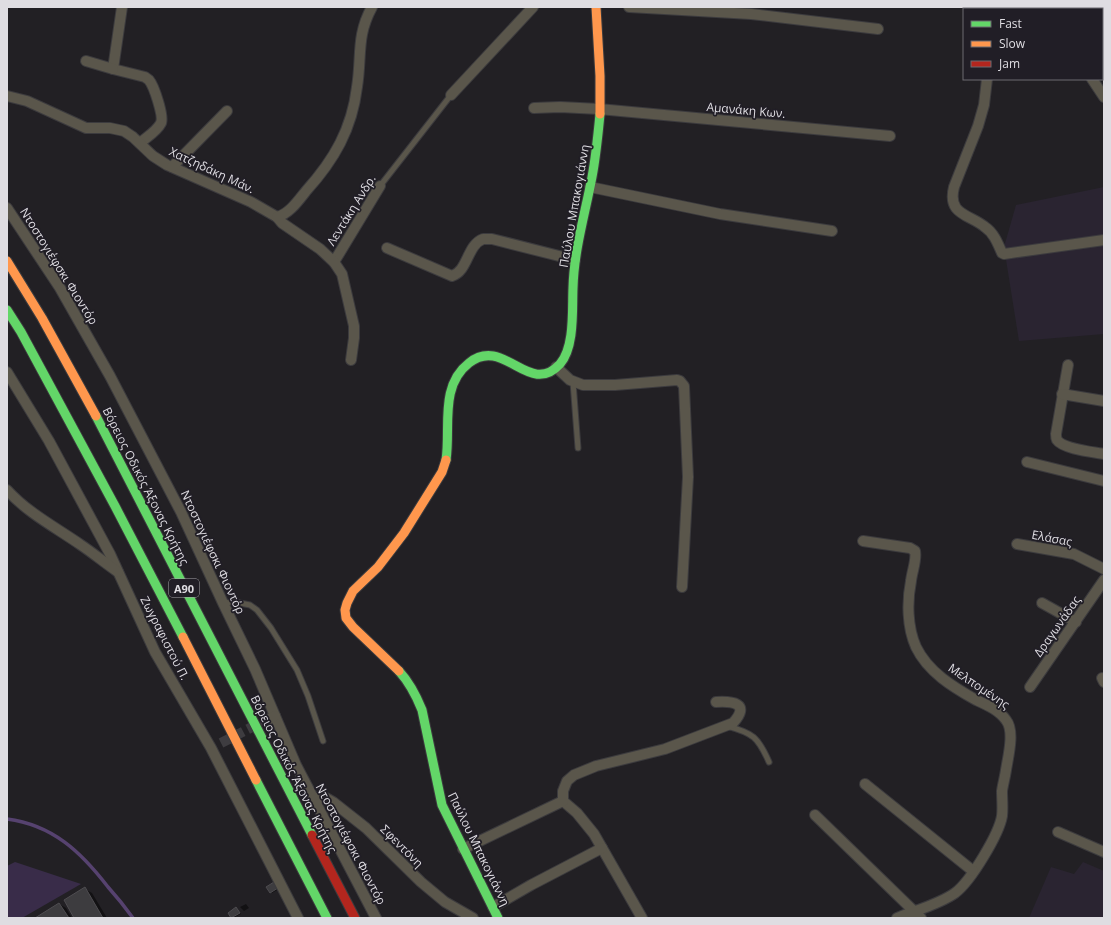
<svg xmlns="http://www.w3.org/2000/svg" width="1111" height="925" font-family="'Open Sans',sans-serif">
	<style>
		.built { fill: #2a2431 }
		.green { fill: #392c49 }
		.shadow { fill: #0007 }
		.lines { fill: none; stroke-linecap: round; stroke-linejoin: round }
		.stream { stroke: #56426f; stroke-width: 3.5 }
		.building { fill: #3d3c3f; stroke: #4e4c50 }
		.street-tunnel { stroke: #3e3c40; stroke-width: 10; stroke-dasharray: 10 5; stroke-linecap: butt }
		.lane-casing { stroke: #3c3b3e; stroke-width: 7 }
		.street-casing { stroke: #3c3b3e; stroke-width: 12 }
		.fast-casing { stroke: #3c3b3e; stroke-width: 11 }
		.slow-casing { stroke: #3c3b3e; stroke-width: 11 }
		.jam-casing { stroke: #3c3b3e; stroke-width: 11 }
		.lane { stroke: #5a564b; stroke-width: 5 }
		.street { stroke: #5a564b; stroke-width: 10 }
		.fast { stroke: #63d668; stroke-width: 9 }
		.slow { stroke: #ff974d; stroke-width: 9 }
		.jam { stroke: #b3261e; stroke-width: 9 }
		.labels { text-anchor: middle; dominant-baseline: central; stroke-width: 3.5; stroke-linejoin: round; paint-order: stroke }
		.shield { fill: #211e26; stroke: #a6a4aa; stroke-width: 1 }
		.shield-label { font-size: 11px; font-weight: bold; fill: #dfdde2 }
		.street-label { font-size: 12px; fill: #dfdde2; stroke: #211e26 }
	</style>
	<rect width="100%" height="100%" fill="#222024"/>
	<g class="built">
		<path d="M1104,187V334L1019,341L1004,247L1016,205Z"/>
		<path d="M1083,862L1104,871V918H1029L1051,867L1074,874Z"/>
	</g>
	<path class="green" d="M15,862L81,884L22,918H7V866Z"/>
	<g class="shadow">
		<path d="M276,885L279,889L272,893L271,892Z"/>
		<path d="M85,889L92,893L107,918H75Z"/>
		<path d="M59,904L66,908L72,918H37Z"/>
		<path d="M246,904L249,908L244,911L240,907Z"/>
		<path d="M236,909L241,914L233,918L230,913Z"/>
	</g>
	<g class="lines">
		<path class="stream" d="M7,819C53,825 81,852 108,887C117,897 125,907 133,918"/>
	</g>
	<g class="building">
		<path d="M274,882L278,888L270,893L266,887Z"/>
		<path d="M85,887L103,918H74L64,900Z"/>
		<path d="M59,903L69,918H35Z"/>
		<path d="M236,907L240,913L231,918L228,913Z"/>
	</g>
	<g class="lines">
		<path class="street-tunnel" d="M221,743L258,724"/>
		<g class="lane-casing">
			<g id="lane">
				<path d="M380,186L451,95"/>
				<path d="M573,382L578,448"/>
				<path d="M223,603L235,602L250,605L257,610L271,628L297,670L308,696L323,741"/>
				<path d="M727,726C753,733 758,737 769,762"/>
			</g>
		</g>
		<g class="street-casing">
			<g id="street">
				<path d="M122,7L113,69L145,77L149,80C154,86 164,116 161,123C157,131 147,137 140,143"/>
				<path d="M629,7L751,14L878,29"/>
				<path d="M1052,7V9"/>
				<path d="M86,61L113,69"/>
				<path d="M987,79L984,105L978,126L954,187C947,215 969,214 985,227C994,233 998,244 1002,253L1004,254L1104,240"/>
				<path d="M1092,79L1104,97"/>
				<path d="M451,95L533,7"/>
				<path d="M7,96L27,101L86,128H110L124,131L133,137L153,156L167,165L251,202L277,217"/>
				<path d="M534,108L560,107L599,109L890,136"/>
				<path d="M172,167L227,111"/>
				<path d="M590,187L720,214L832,231"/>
				<path d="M7,208L60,288L110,376L181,512L223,603L255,669L296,765L376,918"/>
				<path d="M387,248L452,276C468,271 467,245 483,239H492L575,260"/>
				<path d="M334,262L380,186"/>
				<path d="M351,360L354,338V326L342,274L334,262L320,249L282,223L277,217C289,214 298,201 306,191C334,160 352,129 357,87C362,56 356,36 372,7"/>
				<path d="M1068,365L1056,434C1056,437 1056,438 1057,440C1063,449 1094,452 1104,454"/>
				<path d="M556,367L570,380L583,385H615L677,380L680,381L684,386L688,477L682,587"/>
				<path d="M7,372L49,441L110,554L155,652L211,748L298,918"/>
				<path d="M1062,394L1104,401"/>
				<path d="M1027,462L1104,481"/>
				<path d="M7,490C28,513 55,527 81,545C93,553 105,563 118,572"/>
				<path d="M863,541L910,548L915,551C917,560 912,571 911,581C907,601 907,627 916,647C928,672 953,687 976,700C987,705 999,710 1006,720C1015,731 1008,757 1006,770C1005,777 1003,784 1002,791C1002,799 1003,808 1002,816C999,834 971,881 955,893C938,905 916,910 897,918"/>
				<path d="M1017,544L1074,554L1104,569"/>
				<path d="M1042,603L1076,622"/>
				<path d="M1102,678L1104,682"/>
				<path d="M1030,687L1104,580"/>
				<path d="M266,721L275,716"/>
				<path d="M865,784L973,871"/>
				<path d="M312,798H326L333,802L366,828L421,882L445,902L473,918"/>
				<path d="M563,801L577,813L594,834L642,918"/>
				<path d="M815,815L921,918"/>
				<path d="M1058,832L1104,852"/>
				<path d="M463,849L563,801V791L567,781L574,775L596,766L665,749L733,723C751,703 732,701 716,702"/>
				<path d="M493,907L531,885L602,848"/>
			</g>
		</g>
		<g class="fast-casing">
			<g id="fast">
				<path d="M7,310L21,332L116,508L183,637"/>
				<path d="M96,416L312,835"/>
				<path d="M446,460C451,428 439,386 469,363C504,335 529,398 560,364C575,347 572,309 573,288C574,250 585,214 592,177C596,156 598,135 600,114"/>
				<path d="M399,671C409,682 416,695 422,710L442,805L498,918"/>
				<path d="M256,780L327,918"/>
			</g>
		</g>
		<g class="slow-casing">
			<g id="slow">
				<path d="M596,7L600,76V114"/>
				<path d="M7,261L42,318L96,416"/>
				<path d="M183,637L256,780"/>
				<path d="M399,671L353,627L346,618L345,610L347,603L353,591L378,567L404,533L442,472L446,460"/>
			</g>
		</g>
		<g class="jam-casing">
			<path id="jam" d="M312,835L355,918"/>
		</g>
		<use href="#lane" class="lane"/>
		<use href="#street" class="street"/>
		<use href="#fast" class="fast"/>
		<use href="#slow" class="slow"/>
		<use href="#jam" class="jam"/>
	</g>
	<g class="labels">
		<rect class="shield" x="169" y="579" width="30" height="18" rx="3"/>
		<g class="shield-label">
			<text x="184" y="588">Α90</text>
		</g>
		<g class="street-label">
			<text transform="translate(746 110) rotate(5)">Αμανάκη Κων.</text>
			<text transform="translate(212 170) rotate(25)">Χατζηδάκη Μάν.</text>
			<text transform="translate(574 206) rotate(-80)">Παύλου Μπακογιάννη</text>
			<text transform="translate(351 210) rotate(-58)">Λεντάκη Ανδρ.</text>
			<text transform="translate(59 266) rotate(58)">Ντοστογιέφσκι Φιοντόρ</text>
			<text transform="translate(146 486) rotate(63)">Βόρειος Οδικός Άξονας Κρήτης</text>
			<text transform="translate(1052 538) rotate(11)">Ελάσας</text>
			<text transform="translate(213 552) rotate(65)">Ντοστογιέφσκι Φιοντόρ</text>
			<text transform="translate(1057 626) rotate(-55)">Δραγωνάδας</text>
			<text transform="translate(165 638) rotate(63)">Ζωγραφιστού Π.</text>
			<text transform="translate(979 686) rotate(34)">Μελπομένης</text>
			<text transform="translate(294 774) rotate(63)">Βόρειος Οδικός Άξονας Κρήτης</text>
			<text transform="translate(351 844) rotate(62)">Ντοστογιέφσκι Φιοντόρ</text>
			<text transform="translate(402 846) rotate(45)">Σφεντόνη</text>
			<text transform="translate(479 849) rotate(64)">Παύλου Μπακογιάννη</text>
		</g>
	</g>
	<rect width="1111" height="925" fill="none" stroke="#dfdde2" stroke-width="16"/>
	<rect x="963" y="8" width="140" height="72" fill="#211e26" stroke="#6d6a71"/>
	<rect x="971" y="21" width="20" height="6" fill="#63d668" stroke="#6d6a71"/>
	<text x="999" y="28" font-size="12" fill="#dfdde2">Fast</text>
	<rect x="971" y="41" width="20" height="6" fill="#ff974d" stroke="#6d6a71"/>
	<text x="999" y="48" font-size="12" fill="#dfdde2">Slow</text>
	<rect x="971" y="61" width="20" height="6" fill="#b3261e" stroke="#6d6a71"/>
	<text x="999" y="68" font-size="12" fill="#dfdde2">Jam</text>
</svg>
